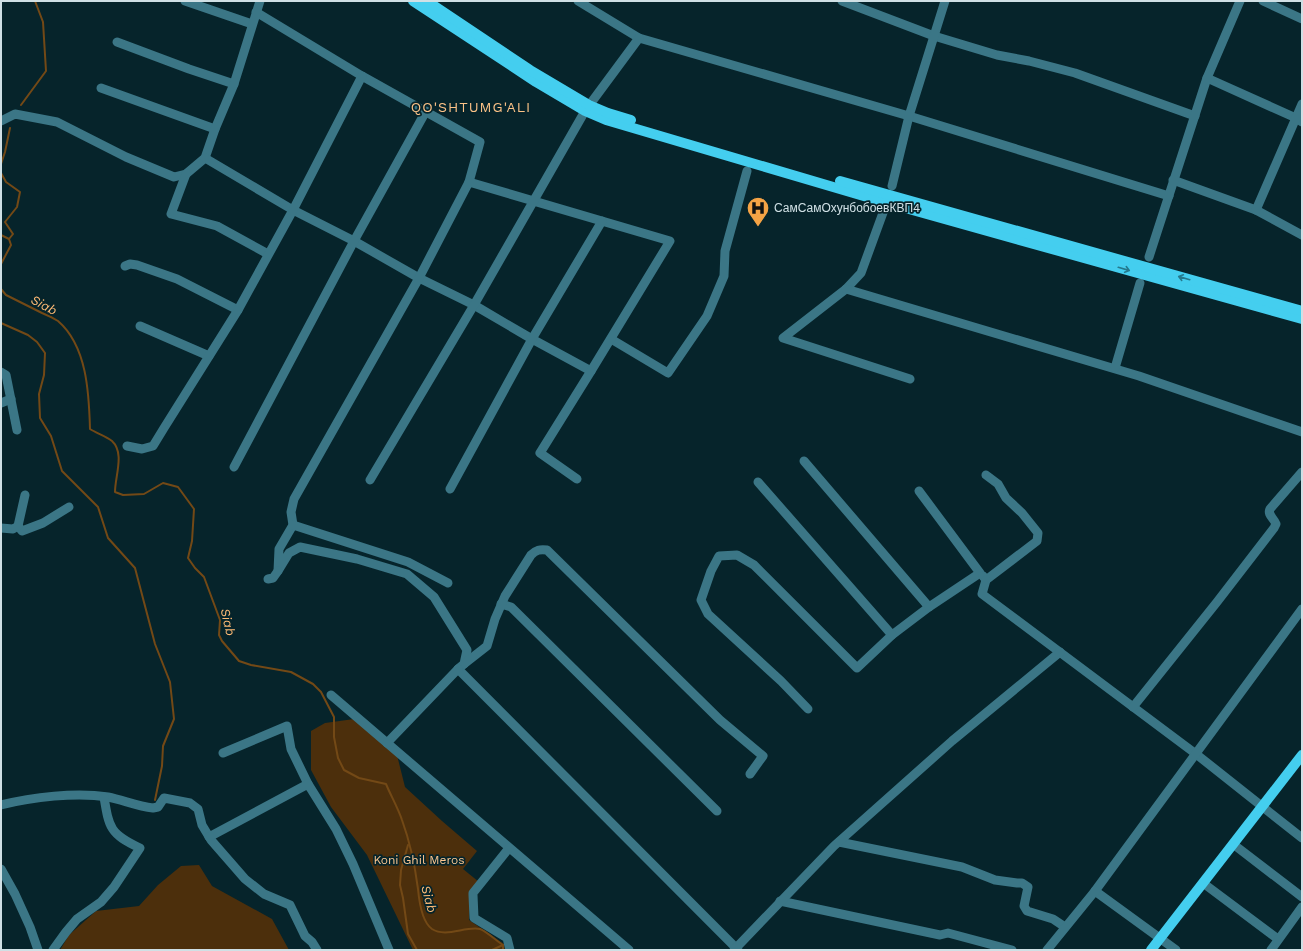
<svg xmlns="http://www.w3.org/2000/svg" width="1303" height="951" font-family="'Work Sans',sans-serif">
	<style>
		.green { fill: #4c2f0c }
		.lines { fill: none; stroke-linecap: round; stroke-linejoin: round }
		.stream { stroke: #734916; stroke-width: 2 }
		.minor { stroke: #3b7686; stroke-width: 9 }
		.major { stroke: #44ceef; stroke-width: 10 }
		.oneway { stroke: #25798d }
		.labels { text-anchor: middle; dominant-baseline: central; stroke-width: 3.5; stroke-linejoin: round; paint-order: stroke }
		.poi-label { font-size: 12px; fill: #d0e0e5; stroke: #06242b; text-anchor: start }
		.park-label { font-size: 12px; fill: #fec892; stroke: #06242b }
		.water-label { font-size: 13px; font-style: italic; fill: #febb76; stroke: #06242b }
		.quarter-label { font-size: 14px; letter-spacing: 1px; fill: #fcc287; stroke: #06242b }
	</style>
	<rect width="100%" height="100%" fill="#06242b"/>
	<g class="green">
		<path d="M354,719L397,755L405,787L442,821L477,851L463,869L479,882L471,892L469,920L504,944L505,950H413L367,855L331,807L311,770V731L325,723Z"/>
		<path d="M199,865L212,886L272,919L289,950H60L69,935L96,911L139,906L158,885L181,866Z"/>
	</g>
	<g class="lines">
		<g class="stream">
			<path d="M21,105L46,71L43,22L35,1"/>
			<path d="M1,164L5,152L10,128"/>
			<path d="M1,173L6,182L20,192L17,207L5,222L13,234L9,239"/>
			<path d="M1,235L9,239L11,245L1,264"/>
			<path d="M1,289L6,295C18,301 30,307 42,313C47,315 53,318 58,321C87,346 89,393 90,429C96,433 106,436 112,441C125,453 115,476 115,492L123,495L144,494L163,483L178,487L194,509L192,541L188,558L195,568L204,577L220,620L219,635L222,641L239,661L251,665L291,672L313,684L321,692L334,717V737L338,758L344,770L359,778L386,784C391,796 398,808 402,820C410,842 415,866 418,889C419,900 422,922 432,929C446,938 465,926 480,929C486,931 497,941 503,945L492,950"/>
			<path d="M1,323L28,335L37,342L45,353L44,375L39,394L40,418L51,436L62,471L98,507L108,538L135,568L155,644L170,682L174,719L163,746L162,766L155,800"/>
			<path d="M408,845L401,870L400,885L403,898L408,934L417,950"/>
			<path d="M503,945V950"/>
		</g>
		<g class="minor">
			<path d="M185,1L252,24"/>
			<path d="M578,1L639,38L909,116L1169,196"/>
			<path d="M842,1L934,36L997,55L1029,61L1075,73L1195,116"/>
			<path d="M1263,1L1302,19"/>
			<path d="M256,12L362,76L480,142L469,182"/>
			<path d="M117,42L189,69L234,84"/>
			<path d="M1207,78L1296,118L1302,122"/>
			<path d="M101,88L215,129"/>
			<path d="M1,121L15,114L57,122L126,157L174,177L186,174L205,158L215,129L234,84L260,1"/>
			<path d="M205,158L293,210L354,241L419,278L474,305L532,339L591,371"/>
			<path d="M186,174L171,214L217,226L268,254"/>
			<path d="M1173,180L1256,210L1302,235"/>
			<path d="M892,186L909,116L945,1"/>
			<path d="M884,210L861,273L846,289L783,338L910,379"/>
			<path d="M1256,210L1302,104"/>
			<path d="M1149,257L1207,78L1240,1"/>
			<path d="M125,266L130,264L137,265L177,279L238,310"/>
			<path d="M846,289L1139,376L1302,432"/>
			<path d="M140,326L209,356"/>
			<path d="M611,339L668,373L707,316L724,276L725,251L747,171"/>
			<path d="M1115,368L1140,283"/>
			<path d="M1,372L6,375L17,430"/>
			<path d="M1,403L11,399"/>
			<path d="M127,446L142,449L153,446L164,428L238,310L293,210L362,76"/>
			<path d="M804,461L929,607L892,635"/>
			<path d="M234,467L354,241L426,111"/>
			<path d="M577,479L540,453L591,371L670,241L469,182L419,278L294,499L291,512L293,525L279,549L278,571L289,553L300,547L357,559L407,574L434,597L467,650L464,664L458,669L738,950"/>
			<path d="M370,480L474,305L585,111L639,38"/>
			<path d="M758,482L892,635L857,668L754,565L737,555L719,556L711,571L701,600L708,614L781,681L808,709"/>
			<path d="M450,489L532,339L602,221"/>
			<path d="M919,491L980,573L929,607"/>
			<path d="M293,525L408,562L448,583"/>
			<path d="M18,526L22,531L43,523L69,507"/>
			<path d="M1,528L13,529L18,526L25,495"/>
			<path d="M983,576L986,580L1037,541L1038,533L1022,513L1006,498L998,484L986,475"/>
			<path d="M268,579L273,578L278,571"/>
			<path d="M986,580L982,594L1196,754L1302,838"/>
			<path d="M501,604L511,607L717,811"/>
			<path d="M464,664L487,646L495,619L505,596L531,555C536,550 540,549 547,550L720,720L763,756L750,774"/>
			<path d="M331,695L629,950"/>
			<path d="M1133,707L1217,602L1274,528L1276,524C1274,518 1267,515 1270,509L1302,472"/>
			<path d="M387,743L458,669"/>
			<path d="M223,753L287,726L291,749L308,784"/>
			<path d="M1,805C32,797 76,792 108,797C123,800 137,806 153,808L158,807L164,798L190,803L198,809L202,825L211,840L245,879L264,894L290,905L305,936L312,942L317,950"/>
			<path d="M209,837L308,784L336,829L353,864L389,950"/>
			<path d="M839,842L962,867L995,880L1017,883H1022L1028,887L1024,906L1027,911L1053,919L1065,927"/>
			<path d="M1233,844L1302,897"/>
			<path d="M509,848L473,893V895L474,918L507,938L510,950"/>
			<path d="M1,869L15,894L30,927L38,950"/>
			<path d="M1203,883L1278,939"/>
			<path d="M1095,891L1176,950"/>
			<path d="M780,901L940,935L948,933L1012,950"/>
			<path d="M53,950L66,932L77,919L101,902L114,887L140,848C110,834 109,828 104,797"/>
			<path d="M734,950L834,846L952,741L1060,652"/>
			<path d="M1047,950L1095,891L1302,609"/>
			<path d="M1271,950L1302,907"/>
		</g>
		<g class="major">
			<path d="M413,1L536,82L585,111L606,120L884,202L1302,319"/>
			<path d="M427,1L530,70L589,105L608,113L631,120"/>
			<path d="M840,181L1302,311"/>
			<path d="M1151,950L1302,755"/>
		</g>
	</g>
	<defs><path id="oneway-shaft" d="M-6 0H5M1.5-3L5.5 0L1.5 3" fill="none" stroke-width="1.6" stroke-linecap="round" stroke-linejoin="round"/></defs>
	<g class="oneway">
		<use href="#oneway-shaft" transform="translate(1124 269) rotate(16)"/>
		<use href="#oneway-shaft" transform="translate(1184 278) rotate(-164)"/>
	</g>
	<defs>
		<g id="hospital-pin" transform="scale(1.15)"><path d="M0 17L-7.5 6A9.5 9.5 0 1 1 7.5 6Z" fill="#f5a345" stroke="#06242b"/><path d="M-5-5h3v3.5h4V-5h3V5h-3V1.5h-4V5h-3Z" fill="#111"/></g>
	</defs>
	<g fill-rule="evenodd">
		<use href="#hospital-pin" x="758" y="208"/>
	</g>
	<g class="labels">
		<g class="poi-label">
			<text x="774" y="208">СамСамОхунбобоевКВП4</text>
		</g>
		<g class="park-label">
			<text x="419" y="860">Koni Ghil Meros</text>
		</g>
		<g class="water-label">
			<text transform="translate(44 305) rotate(28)">Siab</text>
			<text transform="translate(228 622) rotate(77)">Siab</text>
			<text transform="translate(429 899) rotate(75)">Siab</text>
		</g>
		<g class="quarter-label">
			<text x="471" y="107">QO'SHTUMG'ALI</text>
		</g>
	</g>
	<rect width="1303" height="951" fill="none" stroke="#d0e0e5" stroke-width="4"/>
</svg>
